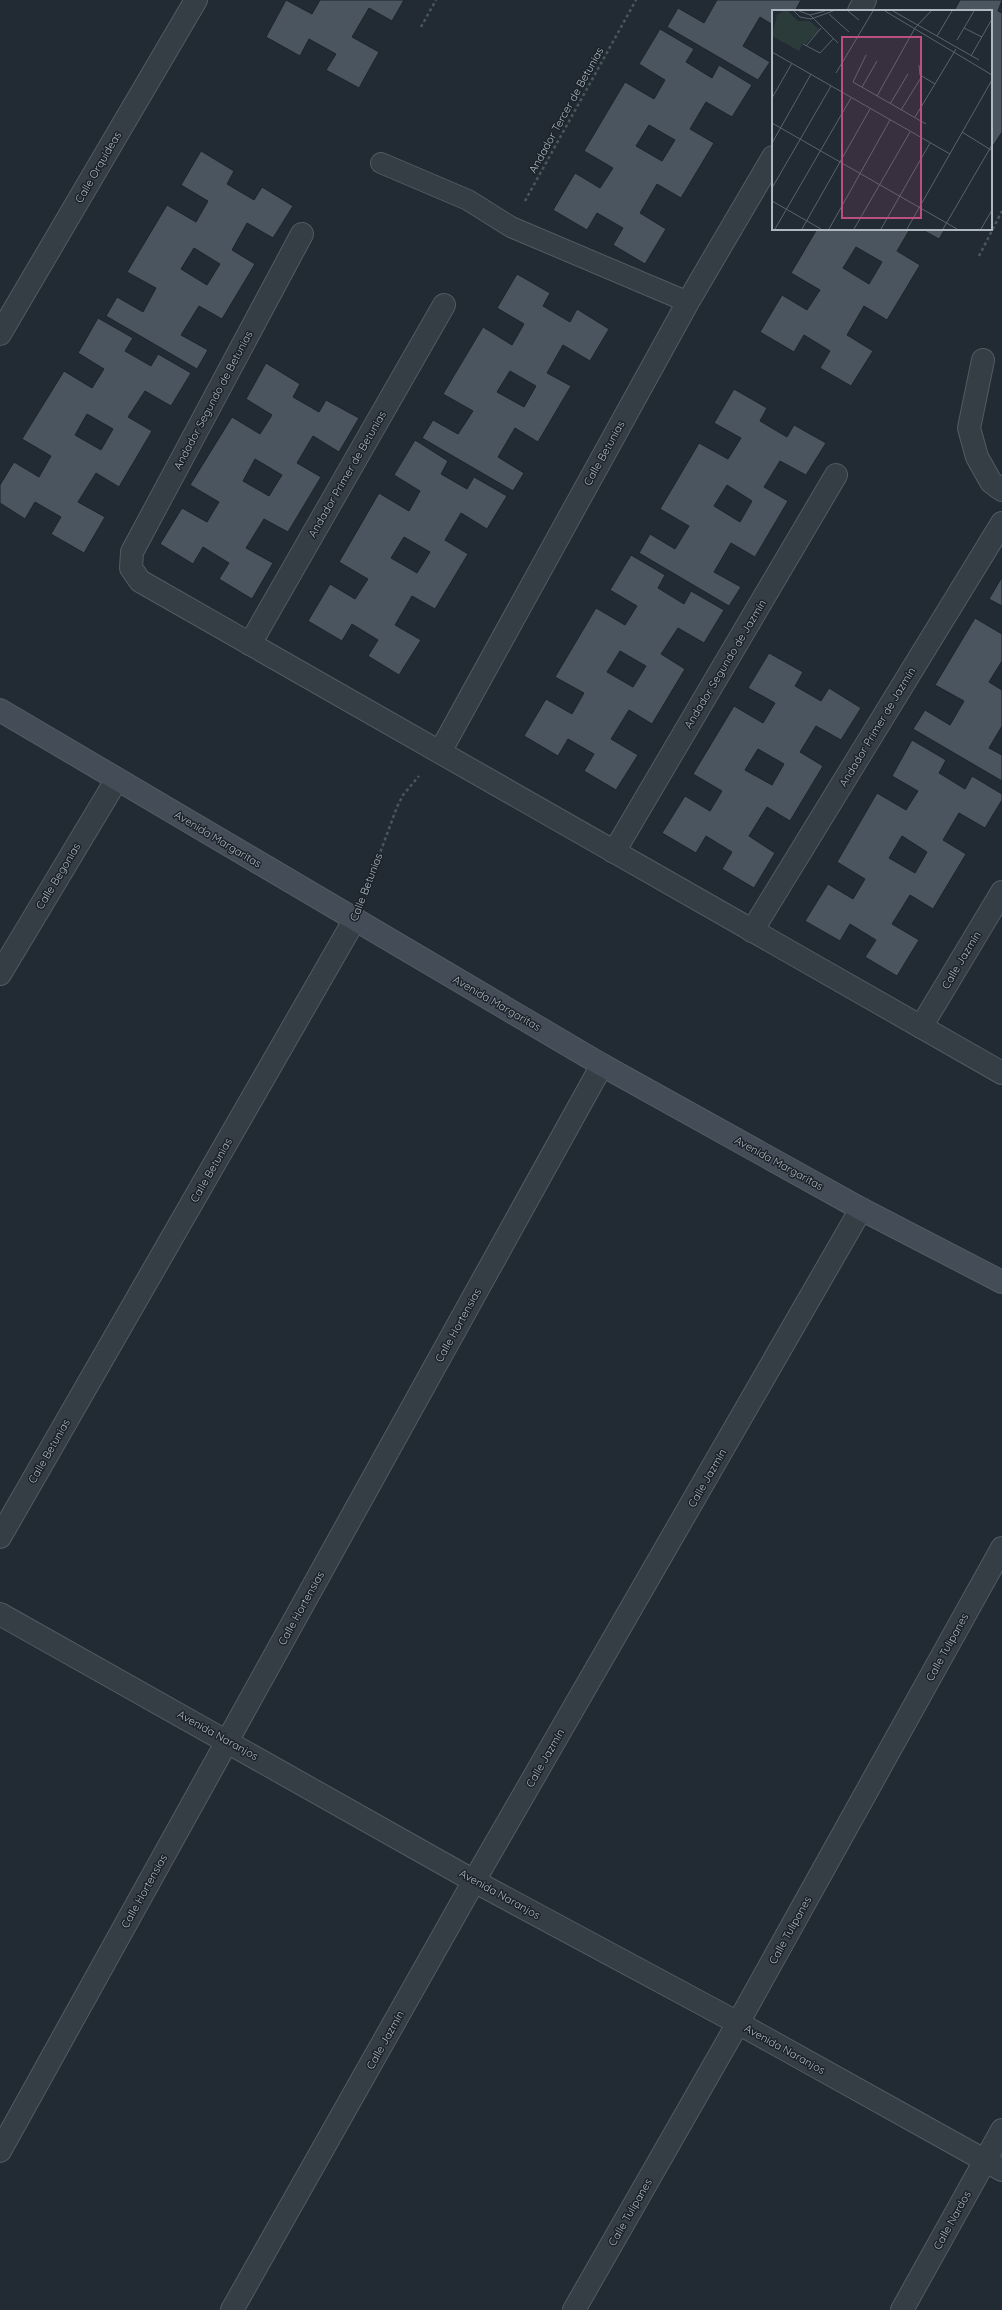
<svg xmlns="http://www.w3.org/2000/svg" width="1002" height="2310" font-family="Quicksand,sans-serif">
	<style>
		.building { fill: #4b555f; stroke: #1d242b; fill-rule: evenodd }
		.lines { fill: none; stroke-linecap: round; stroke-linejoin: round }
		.lane-casing { stroke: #535b62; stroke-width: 22 }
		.street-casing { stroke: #535b62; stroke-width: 24 }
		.secondary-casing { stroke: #535b62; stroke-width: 24 }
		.path { stroke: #48585a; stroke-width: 2.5; stroke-dasharray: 3 3; stroke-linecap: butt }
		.lane { stroke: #353d45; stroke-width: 20 }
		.street { stroke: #353d45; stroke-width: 22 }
		.secondary { stroke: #444c57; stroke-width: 22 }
		.labels { text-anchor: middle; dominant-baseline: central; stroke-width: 3; stroke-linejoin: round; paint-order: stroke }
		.street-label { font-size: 11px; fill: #afb8c1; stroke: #1b2229 }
		.inset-road { fill: none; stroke: #5a636c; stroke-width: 1 }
		.view { fill: #bb507f; fill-opacity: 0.15; stroke: #bb507f; stroke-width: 2 }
		.inset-edge { fill: none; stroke: #afb8c1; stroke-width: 2 }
	</style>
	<rect width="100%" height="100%" fill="#222b34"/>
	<g class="building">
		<path d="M286,0L312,14L320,0H404L392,21L369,8L352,37L379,52L359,88L326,70L336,54L309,39L300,56L266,37Z"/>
		<path d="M717,0H801L795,11H773V25L760,17L743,46L770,62L758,80L667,27L678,8L704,23Z"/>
		<path d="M960,0H1002L998,11L1002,13V132L993,146L991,145V11H954Z"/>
		<path d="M660,29L694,49L686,62L712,78L719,65L752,85L732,117L706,102L690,129L714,143L681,198L657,184L640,213L666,229L645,264L613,245L623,228L597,213L587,230L553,210L575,173L600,188L613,168L584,151L625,82L654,99L665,80L639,64ZM649,125L675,140L662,161L636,146Z"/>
		<path d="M201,151L234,171L227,184L254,200L262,187L293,206L273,238L247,223L232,250L255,264L222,319L199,306L181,335L208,350L197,369L106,316L117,297L143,312L156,288L127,272L167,205L196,222L208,201L181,185ZM194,248L220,264L207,285L181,269Z"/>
		<path d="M817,229H910L897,251L920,265L887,320L864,306L847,335L873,351L851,386L820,368L830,351L804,335L794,352L760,332L782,295L807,310L820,290L791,273ZM856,247L882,262L869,284L843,268Z"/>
		<path d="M921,229H945L939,239Z"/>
		<path d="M517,274L550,293L543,306L570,322L577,309L609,329L590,361L563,345L547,373L571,386L538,442L515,428L498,457L524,473L513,491L422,438L433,420L458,434L473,411L443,394L483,327L512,345L524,324L497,308ZM510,371L536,386L524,407L497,392Z"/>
		<path d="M98,318L133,338L125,351L151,366L158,354L191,373L171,406L145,391L128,417L152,431L119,487L96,473L78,502L105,517L84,553L51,534L61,517L35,502L25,519L0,503V485L14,462L39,477L51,456L22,439L64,371L92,388L104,369L78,353ZM87,414L113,429L101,450L75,435Z"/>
		<path d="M266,363L300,384L293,397L319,412L326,400L359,418L339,452L313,436L297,463L321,477L288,532L264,519L246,548L273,563L252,599L219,579L229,563L203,547L193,564L160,544L182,508L207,522L219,502L190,485L232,417L260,434L272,415L246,399ZM255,459L282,475L269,496L243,481Z"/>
		<path d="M734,389L767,408L760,421L787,437L794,425L826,443L806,475L780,461L764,487L788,501L755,557L731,543L714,572L741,587L729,606L639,553L650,534L675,549L689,526L660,509L699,443L728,459L741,438L714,423ZM727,485L752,501L740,522L714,506Z"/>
		<path d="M415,440L448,461L441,474L467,489L474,477L507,496L487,529L461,513L445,540L468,554L435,609L412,596L395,625L421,640L399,675L368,656L378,640L352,624L342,641L308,621L330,584L355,599L368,579L339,562L379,493L409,511L420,491L394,475ZM404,537L430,552L417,573L391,558Z"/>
		<path d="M631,555L665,575L658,588L684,604L691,591L724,610L704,643L678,628L661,654L685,669L652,724L629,710L611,739L638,755L616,790L584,771L594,754L568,739L558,756L524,736L546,699L572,714L584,693L555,677L596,608L625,625L637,606L610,590ZM620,651L646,666L633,687L607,672Z"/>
		<path d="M1002,577V606L989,599Z"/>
		<path d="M975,618L1002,634V661L989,682L1002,690V726L989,748L1002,755V781L913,729L925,710L950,725L964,701L935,685Z"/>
		<path d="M769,653L803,672L795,686L821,701L829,688L861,708L841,740L816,726L800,752L823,766L790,821L767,807L749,836L775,853L754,888L722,869L732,852L706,836L696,853L662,833L685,796L710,811L722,791L693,774L734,706L763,723L775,703L748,688ZM758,749L784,764L772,785L745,770Z"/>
		<path d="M912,740L946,760L939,773L965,789L972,776L1002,794V800L985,828L959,813L943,840L966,854L933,909L910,895L892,924L919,940L897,976L865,957L876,940L850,924L840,941L805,921L828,884L853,899L865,879L837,862L877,793L906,810L918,791L892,776ZM902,836L927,852L915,873L889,858Z"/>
	</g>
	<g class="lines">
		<g class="lane-casing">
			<path id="lane" d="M381,163L468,200L511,227L688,302"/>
		</g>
		<g class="street-casing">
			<g id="street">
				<path d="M859,11L865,0"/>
				<path d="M302,234L132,552L131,568L140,581L1002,1073"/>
				<path d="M0,334L196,0"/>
				<path d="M983,360L969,428L977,457L991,482L1002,490"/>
				<path d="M250,644L444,305"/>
				<path d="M440,752L688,302L773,157"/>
				<path d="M614,852L836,475"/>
				<path d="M752,931L1002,523"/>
				<path d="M0,974L117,779"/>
				<path d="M921,1027L1002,892"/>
				<path d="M0,1537L355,919"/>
				<path d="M0,1614L474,1881L738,2023L1002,2170"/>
				<path d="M0,2151L602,1065"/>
				<path d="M232,2310L474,1881L861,1209"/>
				<path d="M574,2310L738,2023L1002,1548"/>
				<path d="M902,2310L1002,2130"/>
			</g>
		</g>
		<g class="secondary-casing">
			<path id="secondary" d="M0,710L602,1065L861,1209L1002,1282"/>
		</g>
		<g class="path">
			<path d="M421,27L436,0"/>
			<path d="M525,201L636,0"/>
			<path d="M979,256L1002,211"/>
			<path d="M366,891L397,807L403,795L419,776"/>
		</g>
		<use href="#lane" class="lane"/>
		<use href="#street" class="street"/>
		<use href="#secondary" class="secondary"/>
	</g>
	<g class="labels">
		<g class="street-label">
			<text transform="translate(566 110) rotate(-61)">Andador Tercer de Betunias</text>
			<text transform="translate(98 167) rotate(-60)">Calle Orquídeas</text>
			<text transform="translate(213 400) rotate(-62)">Andador Segundo de Betunias</text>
			<text transform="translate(604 453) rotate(-61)">Calle Betunias</text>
			<text transform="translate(347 474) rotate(-60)">Andador Primer de Betunias</text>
			<text transform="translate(725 664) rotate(-59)">Andador Segundo de Jazmín</text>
			<text transform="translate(877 727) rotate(-59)">Andador Primer de Jazmín</text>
			<text transform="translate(218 839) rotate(31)">Avenida Margaritas</text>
			<text transform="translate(58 876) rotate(-59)">Calle Begonias</text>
			<text transform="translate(366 887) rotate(-69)">Calle Betunias</text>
			<text transform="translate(961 960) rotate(-59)">Calle Jazmín</text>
			<text transform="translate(497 1003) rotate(30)">Avenida Margaritas</text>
			<text transform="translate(779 1163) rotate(29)">Avenida Margaritas</text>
			<text transform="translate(211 1170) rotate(-60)">Calle Betunias</text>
			<text transform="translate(458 1325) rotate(-61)">Calle Hortensias</text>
			<text transform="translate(49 1451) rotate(-60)">Calle Betunias</text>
			<text transform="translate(707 1478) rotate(-60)">Calle Jazmín</text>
			<text transform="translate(301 1608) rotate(-61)">Calle Hortensias</text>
			<text transform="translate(947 1647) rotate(-61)">Calle Tulipanes</text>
			<text transform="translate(218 1735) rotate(29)">Avenida Naranjos</text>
			<text transform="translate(545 1758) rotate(-60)">Calle Jazmín</text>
			<text transform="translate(144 1891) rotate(-61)">Calle Hortensias</text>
			<text transform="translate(500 1894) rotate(29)">Avenida Naranjos</text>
			<text transform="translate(790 1930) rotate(-61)">Calle Tulipanes</text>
			<text transform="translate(385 2040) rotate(-61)">Calle Jazmín</text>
			<text transform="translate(785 2049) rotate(29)">Avenida Naranjos</text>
			<text transform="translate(630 2212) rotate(-60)">Calle Tulipanes</text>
			<text transform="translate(952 2220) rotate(-61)">Calle Nardos</text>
		</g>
	</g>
	<g transform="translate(772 10)">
		<rect width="220" height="220" fill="#222b34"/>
		<path d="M11,1H16L26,11H38L47,20L33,34L31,33L27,41L0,26L5,5Z" fill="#2a3b3a"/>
		<path class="inset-road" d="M22,1L28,7L39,9L61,1M27,1L38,5L53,1M76,1L87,10M113,1L220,65M121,1L207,50M57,4L77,22M38,5L66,33M192,18L210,27M165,26L180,1M185,30L202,1M31,34L48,43L61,29M34,36L49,18M0,42L178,144M94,45L81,72L154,114M199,46L220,9M147,55L148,65L163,74M64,63L101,1M90,77L105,51M105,86L143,18L159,1M0,88L20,53M118,94L136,64M129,100L150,66M143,107L184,39M0,113L185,219M190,122L219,140M0,133L39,64M0,178L59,76M0,191L49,219M3,219L79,88M30,219L98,99M57,219L118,110M82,219L138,122M109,219L158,133M135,219L220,70M171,219L220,135M209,219L220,200"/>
		<path class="view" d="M70,27H149V208H70Z"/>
		<rect width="220" height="220" class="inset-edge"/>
	</g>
</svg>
